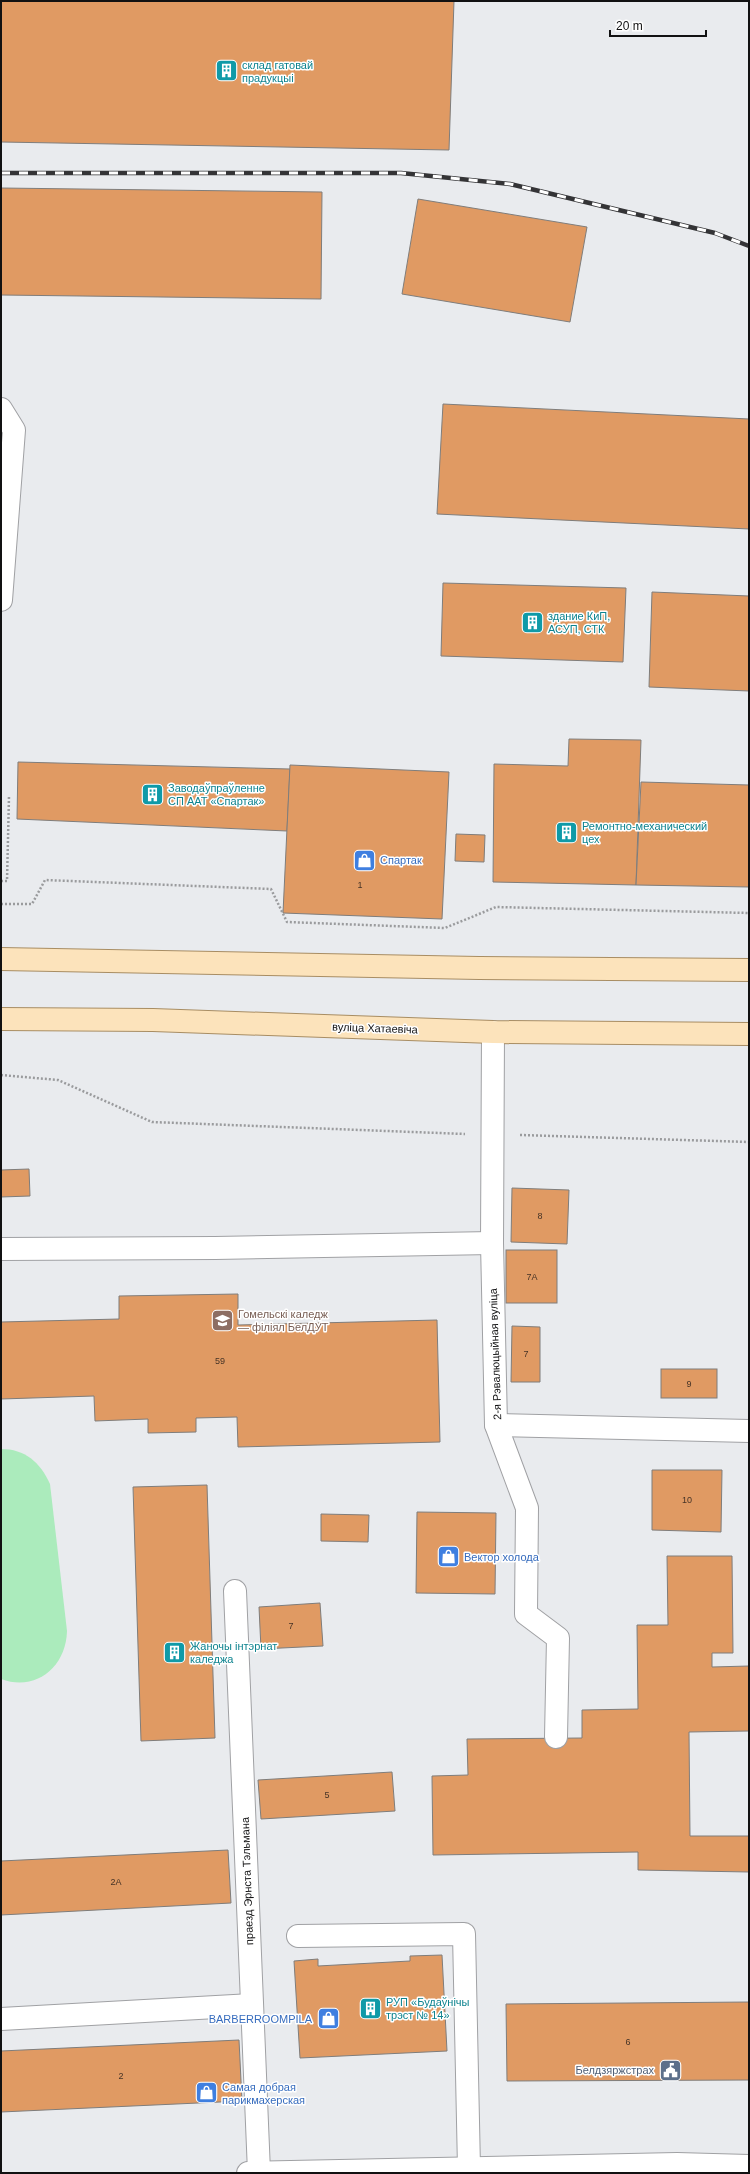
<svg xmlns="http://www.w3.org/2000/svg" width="750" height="2174" viewBox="0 0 750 2174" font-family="Arial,sans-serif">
  <rect width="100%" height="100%" fill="#e9ebee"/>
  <path fill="#abebbc" d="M 1,1449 C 25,1449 40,1462 50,1484 L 67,1631 C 66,1667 36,1692 1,1679 Z"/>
  <g fill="#e09a63" stroke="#7f7d7b">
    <path d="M 1,1 L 454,1 L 449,150 L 1,142 Z"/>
    <path d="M 1,188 L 322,192 L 321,299 L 1,295 Z"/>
    <path d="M 418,199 L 587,227 L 570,322 L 402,294 Z"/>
    <path d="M 443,404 L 749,419 L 749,529 L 437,514 Z"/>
    <path d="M 443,583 L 626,588 L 623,662 L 441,656 Z"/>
    <path d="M 652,592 L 749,596 L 749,691 L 649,687 Z"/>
    <path d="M 569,739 L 641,740 L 636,885 L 493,882 L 494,764 L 568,766 Z"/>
    <path d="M 18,762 L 290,769 L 287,831 L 17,819 Z"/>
    <path d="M 290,765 L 449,772 L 442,919 L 283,913 Z"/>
    <path d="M 641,782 L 749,785 L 749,887 L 636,885 Z"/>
    <path d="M 456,834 L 485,835 L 484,862 L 455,861 Z"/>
    <path d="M 29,1169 L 30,1196 L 1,1197 L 1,1170 Z"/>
    <path d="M 512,1188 L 569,1190 L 567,1244 L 511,1242 Z"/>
    <rect x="506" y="1250" width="51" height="53"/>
    <path d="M 238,1294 L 238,1325 L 437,1320 L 440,1442 L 238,1447 L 237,1417 L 196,1418 L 196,1432 L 148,1433 L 148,1419 L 95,1421 L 94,1396 L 1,1399 L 1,1322 L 119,1319 L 119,1296 Z"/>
    <path d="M 512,1326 L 540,1327 L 540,1382 L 511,1382 Z"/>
    <rect x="661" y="1369" width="56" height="29"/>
    <path d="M 652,1470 L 722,1470 L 721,1532 L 652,1530 Z"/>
    <path d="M 207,1485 L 215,1738 L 141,1741 L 133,1487 Z"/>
    <path d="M 417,1512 L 496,1513 L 495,1594 L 416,1593 Z"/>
    <path d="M 321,1514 L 369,1515 L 368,1542 L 321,1541 Z"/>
    <path d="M 667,1556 L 732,1556 L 733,1653 L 712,1653 L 712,1667 L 749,1666 L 749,1731 L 689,1732 L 690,1836 L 749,1836 L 749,1872 L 638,1870 L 638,1852 L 433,1855 L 432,1776 L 468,1775 L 467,1739 L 582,1738 L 582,1710 L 638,1709 L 637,1625 L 668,1625 Z"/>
    <path d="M 320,1603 L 323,1646 L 261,1649 L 259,1607 Z"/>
    <path d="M 392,1772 L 395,1811 L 261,1819 L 258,1780 Z"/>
    <path d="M 228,1850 L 231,1903 L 1,1915 L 1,1861 Z"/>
    <path d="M 442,1955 L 447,2051 L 300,2058 L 294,1961 L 318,1959 L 318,1966 L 410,1961 L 410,1956 Z"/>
    <path d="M 749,2002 L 749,2080 L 507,2081 L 506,2004 Z"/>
    <path d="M 239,2040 L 242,2101 L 1,2112 L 1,2051 Z"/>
  </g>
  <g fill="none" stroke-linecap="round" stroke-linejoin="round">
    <defs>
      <g id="minor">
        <path d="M 1,409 L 14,430 L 1,600"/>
        <path d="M 493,1032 L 492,1243 L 496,1425 L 527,1508 L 526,1614 L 558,1638 L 556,1737"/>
        <path d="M 1,1249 L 215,1248 L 492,1243"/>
        <path d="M 496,1425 L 749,1431"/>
        <path d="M 235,1591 L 259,2172"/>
        <path d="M 298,1936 L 464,1934 L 469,2168"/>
        <path d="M 1,2019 L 252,2005"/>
        <path d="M 248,2173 L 677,2164 L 749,2166"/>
      </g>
      <g id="major">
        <path d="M 1,959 L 479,968 L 749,970"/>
        <path d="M 1,1019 L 153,1020 L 493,1032 L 749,1034"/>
      </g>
    </defs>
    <use href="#minor" stroke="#a0a1a4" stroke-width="24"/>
    <use href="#major" stroke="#a88d63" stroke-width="24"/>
    <g stroke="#9a9b9d" stroke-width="2.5" stroke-dasharray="2 2" stroke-linecap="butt">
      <path d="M 1,881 L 7,881 L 9,796"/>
      <path d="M 1,904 L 32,904 L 45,880 L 271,889 L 287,922 L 445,928 L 496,907 L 749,913"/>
      <path d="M 1,1075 L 58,1080 L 152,1122 L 465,1134"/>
      <path d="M 520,1135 L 749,1142"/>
    </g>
    <use href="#minor" stroke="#fff" stroke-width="22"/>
    <use href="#major" stroke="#fce3bb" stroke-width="22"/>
    <defs>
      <path id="rail" d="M 1,173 L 401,173 L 510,184 L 715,233 L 749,246"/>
    </defs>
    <use href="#rail" stroke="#343436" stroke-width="4.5"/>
    <use href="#rail" stroke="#fff" stroke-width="3" stroke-dasharray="9" stroke-linecap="butt"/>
  </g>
  <defs>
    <symbol id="building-square" viewBox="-11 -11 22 22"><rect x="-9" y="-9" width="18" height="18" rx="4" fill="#0f9aa8" stroke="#fff"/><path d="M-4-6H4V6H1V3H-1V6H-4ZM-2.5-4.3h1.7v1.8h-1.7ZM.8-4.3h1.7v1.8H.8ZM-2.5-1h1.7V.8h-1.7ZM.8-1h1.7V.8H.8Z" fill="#fff"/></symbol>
    <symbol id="shop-square" viewBox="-11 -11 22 22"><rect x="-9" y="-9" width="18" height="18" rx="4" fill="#3f7fe0" stroke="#fff"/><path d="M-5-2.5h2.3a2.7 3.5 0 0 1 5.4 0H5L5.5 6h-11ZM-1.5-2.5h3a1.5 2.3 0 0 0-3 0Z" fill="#fff"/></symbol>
    <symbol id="university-square" viewBox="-11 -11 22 22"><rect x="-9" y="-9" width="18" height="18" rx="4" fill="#8d6e63" stroke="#fff"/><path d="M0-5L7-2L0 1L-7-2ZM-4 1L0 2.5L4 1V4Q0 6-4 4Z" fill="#fff"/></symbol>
    <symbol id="civic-square" viewBox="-11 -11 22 22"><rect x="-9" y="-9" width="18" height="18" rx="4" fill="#5c6f8a" stroke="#fff"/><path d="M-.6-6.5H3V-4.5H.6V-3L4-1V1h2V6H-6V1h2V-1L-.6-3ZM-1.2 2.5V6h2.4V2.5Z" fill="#fff"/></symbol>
  </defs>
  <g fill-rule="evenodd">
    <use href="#building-square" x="214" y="58" width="25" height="25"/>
    <use href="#building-square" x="520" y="610" width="25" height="25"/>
    <use href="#building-square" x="140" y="782" width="25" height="25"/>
    <use href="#building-square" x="554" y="820" width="25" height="25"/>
    <use href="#shop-square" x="352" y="848" width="25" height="25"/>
    <use href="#university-square" x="210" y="1308" width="25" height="25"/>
    <use href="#shop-square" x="436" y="1544" width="25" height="25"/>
    <use href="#building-square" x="162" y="1640" width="25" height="25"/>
    <use href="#building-square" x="358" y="1996" width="25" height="25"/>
    <use href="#shop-square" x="316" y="2006" width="25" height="25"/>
    <use href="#civic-square" x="658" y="2058" width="25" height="25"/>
    <use href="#shop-square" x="194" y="2080" width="25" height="25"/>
  </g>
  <g text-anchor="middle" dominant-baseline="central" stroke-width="3" stroke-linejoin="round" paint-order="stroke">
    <g font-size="9" fill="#453326">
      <text x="360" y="885">1</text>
      <text x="540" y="1216">8</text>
      <text x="532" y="1277">7А</text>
      <text x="526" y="1354">7</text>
      <text x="220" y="1361">59</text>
      <text x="689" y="1384">9</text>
      <text x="687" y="1500">10</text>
      <text x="291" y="1626">7</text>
      <text x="327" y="1795">5</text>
      <text x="116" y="1882">2А</text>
      <text x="628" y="2042">6</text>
      <text x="121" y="2076">2</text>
    </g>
    <g font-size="11" fill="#0d838f" stroke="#fff" text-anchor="start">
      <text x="242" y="65">склад гатовай<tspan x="242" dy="13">прадукцыі</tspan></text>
      <text x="548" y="616">здание КиП,<tspan x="548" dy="13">АСУП, СТК</tspan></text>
      <text x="168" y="788">Заводаўпраўленне<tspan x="168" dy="13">СП ААТ «Спартак»</tspan></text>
      <text x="582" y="826">Ремонтно-механический<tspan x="582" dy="13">цех</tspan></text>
      <text x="190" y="1646">Жаночы інтэрнат<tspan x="190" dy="13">каледжа</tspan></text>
      <text x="386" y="2002">РУП «Будаўнічы<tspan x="386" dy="13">трэст № 14»</tspan></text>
    </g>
    <g font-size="11" fill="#366cbe" stroke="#fff" text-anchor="start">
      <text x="380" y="860">Спартак</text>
      <text x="464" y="1557">Вектор холода</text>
      <text x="312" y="2019" text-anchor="end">BARBERROOMPILA</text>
      <text x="222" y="2087">Самая добрая<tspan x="222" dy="13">парикмахерская</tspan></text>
    </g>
    <g font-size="11" fill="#111112" stroke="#fff">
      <text transform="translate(375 1028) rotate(2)">вуліца Хатаевіча</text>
      <text transform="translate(495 1354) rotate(-92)">2-я Рэвалюцыйная вуліца</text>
      <text transform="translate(247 1881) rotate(-92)">праезд Эрнста Тэльмана</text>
    </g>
    <g font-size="11" fill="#785e54" stroke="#fff" text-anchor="start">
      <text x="238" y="1314">Гомельскі каледж<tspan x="238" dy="13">— філіял БелДУТ</tspan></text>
    </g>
    <g font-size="11" fill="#4e5e75" stroke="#fff" text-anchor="end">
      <text x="654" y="2070">Белдзяржстрах</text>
    </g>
  </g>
  <rect width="750" height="2174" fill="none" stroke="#111112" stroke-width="4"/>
  <path d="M610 30v6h96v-6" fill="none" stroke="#111112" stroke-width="2"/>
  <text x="616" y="30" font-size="12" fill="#111112" stroke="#ffffff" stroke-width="3" paint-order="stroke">20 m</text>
</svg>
